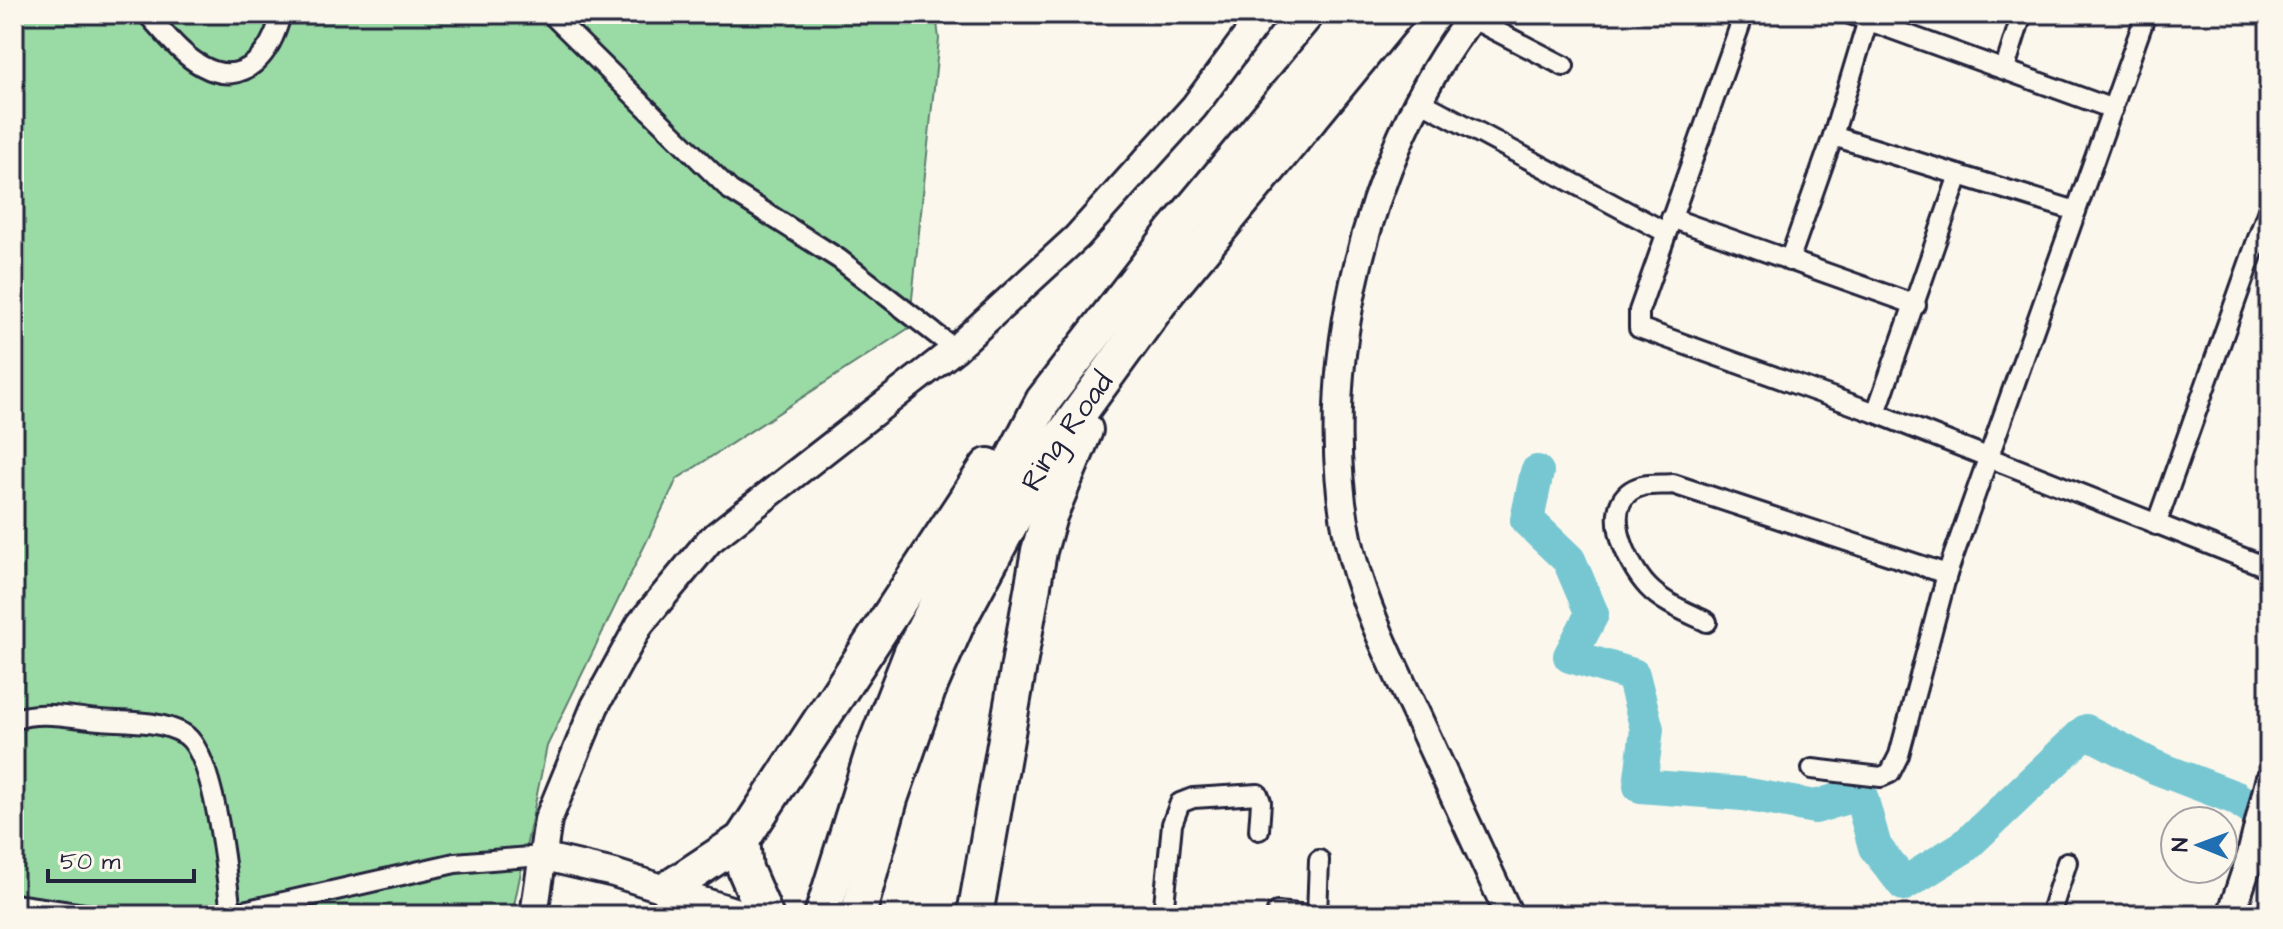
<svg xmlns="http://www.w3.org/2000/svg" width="2283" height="929" viewBox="0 0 2283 929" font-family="'Architects Daughter',sans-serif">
  <rect width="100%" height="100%" fill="#fbf7ec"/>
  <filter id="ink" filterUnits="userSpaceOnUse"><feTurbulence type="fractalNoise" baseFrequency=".0125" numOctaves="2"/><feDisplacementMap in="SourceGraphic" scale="16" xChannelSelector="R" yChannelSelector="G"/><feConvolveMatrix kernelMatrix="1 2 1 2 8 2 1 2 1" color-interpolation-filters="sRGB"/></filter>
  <g filter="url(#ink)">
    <path fill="#9adba5" stroke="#5e7e70" stroke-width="2" d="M 14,14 L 936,14 L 939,39 L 909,328 L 677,479 L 547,746 L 512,915 L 14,915 Z"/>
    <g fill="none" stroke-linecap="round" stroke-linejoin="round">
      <path stroke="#77c7d2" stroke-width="34" d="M 1537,472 L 1527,520 L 1569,560 L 1592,614 L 1570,656 L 1633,675 L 1647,729 L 1640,786 L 1743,794 L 1815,807 L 1860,793 L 1875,847 L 1904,884 L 1965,846 L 2086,731 L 2155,767 L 2236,798 L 2269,821"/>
      <defs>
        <g id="street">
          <path d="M 147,14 C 163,31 181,55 202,66 C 246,90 272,51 281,14"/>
          <path d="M 551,14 L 730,190 L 839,259 L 955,349"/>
          <path d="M 1744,14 L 1639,311 L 1639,328 L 1876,413 L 2269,568"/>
          <path d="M 1850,14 L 2113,109"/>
          <path d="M 1471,18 L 1564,66"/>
          <path d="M 1868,20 L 1833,136 L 1959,175 L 1876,413"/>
          <path d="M 2005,68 L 2022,14"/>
          <path d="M 1418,100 L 1665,232"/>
          <path d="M 1959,175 L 2076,211"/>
          <path d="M 1671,218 L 1916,305"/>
          <path d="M 1789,261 L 1833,136"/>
          <path d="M 2156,525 L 2269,207"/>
          <path d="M 1707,622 C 1687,612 1663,603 1648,587 C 1627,565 1595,499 1642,486 C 1651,484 1664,485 1673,484 L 1947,574"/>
          <path d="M 14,720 C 37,709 74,718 100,720 C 126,722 160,720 184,734 C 215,753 227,877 231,915"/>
          <path d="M 1812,769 L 1881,777 L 1890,773 L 1899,755 L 1947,574 L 2146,14"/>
          <path d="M 14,904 L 91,915"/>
          <path d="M 1277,912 L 1310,915"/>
          <path d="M 226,915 L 455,863 L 541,856"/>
          <path d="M 1163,915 L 1172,824 L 1180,803 L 1193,798 L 1258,794 L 1261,802 L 1259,830"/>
          <path d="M 1317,915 L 1319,860"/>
          <path d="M 2050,915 L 2067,862"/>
        </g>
        <g id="secondary">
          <path d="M 1474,14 C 1362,156 1304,402 1358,577 C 1374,627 1398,675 1420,722 C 1450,786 1479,851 1509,915"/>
          <path d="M 541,856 L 614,873 L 746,915"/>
          <path d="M 534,915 L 548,820 L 595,706 L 640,624 L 709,541 L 955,349 L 1077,237 L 1194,107 L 1263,14"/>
          <path d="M 2231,915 L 2251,855 L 2269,781"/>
        </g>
        <g id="highway">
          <path d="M 742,840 L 745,869 L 765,915"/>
          <path d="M 685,915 L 668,889 L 742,840 L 988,466"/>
          <path d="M 822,915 L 874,749 L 912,652 L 1043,401 L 1175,230 L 1354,14"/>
          <path id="s1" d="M 858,915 L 890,799 L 928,690 L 958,621 L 1043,463 L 1168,291 L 1396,14"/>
          <path d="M 975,915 L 1039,551 L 1049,516 L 1085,430"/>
        </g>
      </defs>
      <use href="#street" stroke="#22223b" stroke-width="24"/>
      <use href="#secondary" stroke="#22223b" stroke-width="32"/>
      <use href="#highway" stroke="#22223b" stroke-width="40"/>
      <use href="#street" stroke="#fbf7ec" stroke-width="18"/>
      <use href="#secondary" stroke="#fbf7ec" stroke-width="26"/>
      <use href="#highway" stroke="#fbf7ec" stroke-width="34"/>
    </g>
  </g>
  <g text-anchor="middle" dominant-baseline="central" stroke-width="6" stroke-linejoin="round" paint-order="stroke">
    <g font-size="30" fill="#22223b" stroke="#fbf7ec">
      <text stroke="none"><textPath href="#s1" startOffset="530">Ring Road</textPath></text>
    </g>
  </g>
  <rect width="2283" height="929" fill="none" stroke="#fbf7ec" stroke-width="48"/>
  <rect x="24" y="24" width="2235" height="881" fill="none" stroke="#22223b" stroke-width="3" filter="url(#ink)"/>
  <g transform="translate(2199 845) rotate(271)"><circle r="38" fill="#fbf7ec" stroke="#a4a2a5" stroke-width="2"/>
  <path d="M0-6L14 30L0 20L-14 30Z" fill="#1f6fb2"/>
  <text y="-12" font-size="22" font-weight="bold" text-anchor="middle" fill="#22223b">N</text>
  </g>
  <path d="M48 869v12h146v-12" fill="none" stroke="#22223b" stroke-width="4"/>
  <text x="60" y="869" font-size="24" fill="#22223b" stroke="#fbf7ec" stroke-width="6" paint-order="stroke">50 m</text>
</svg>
